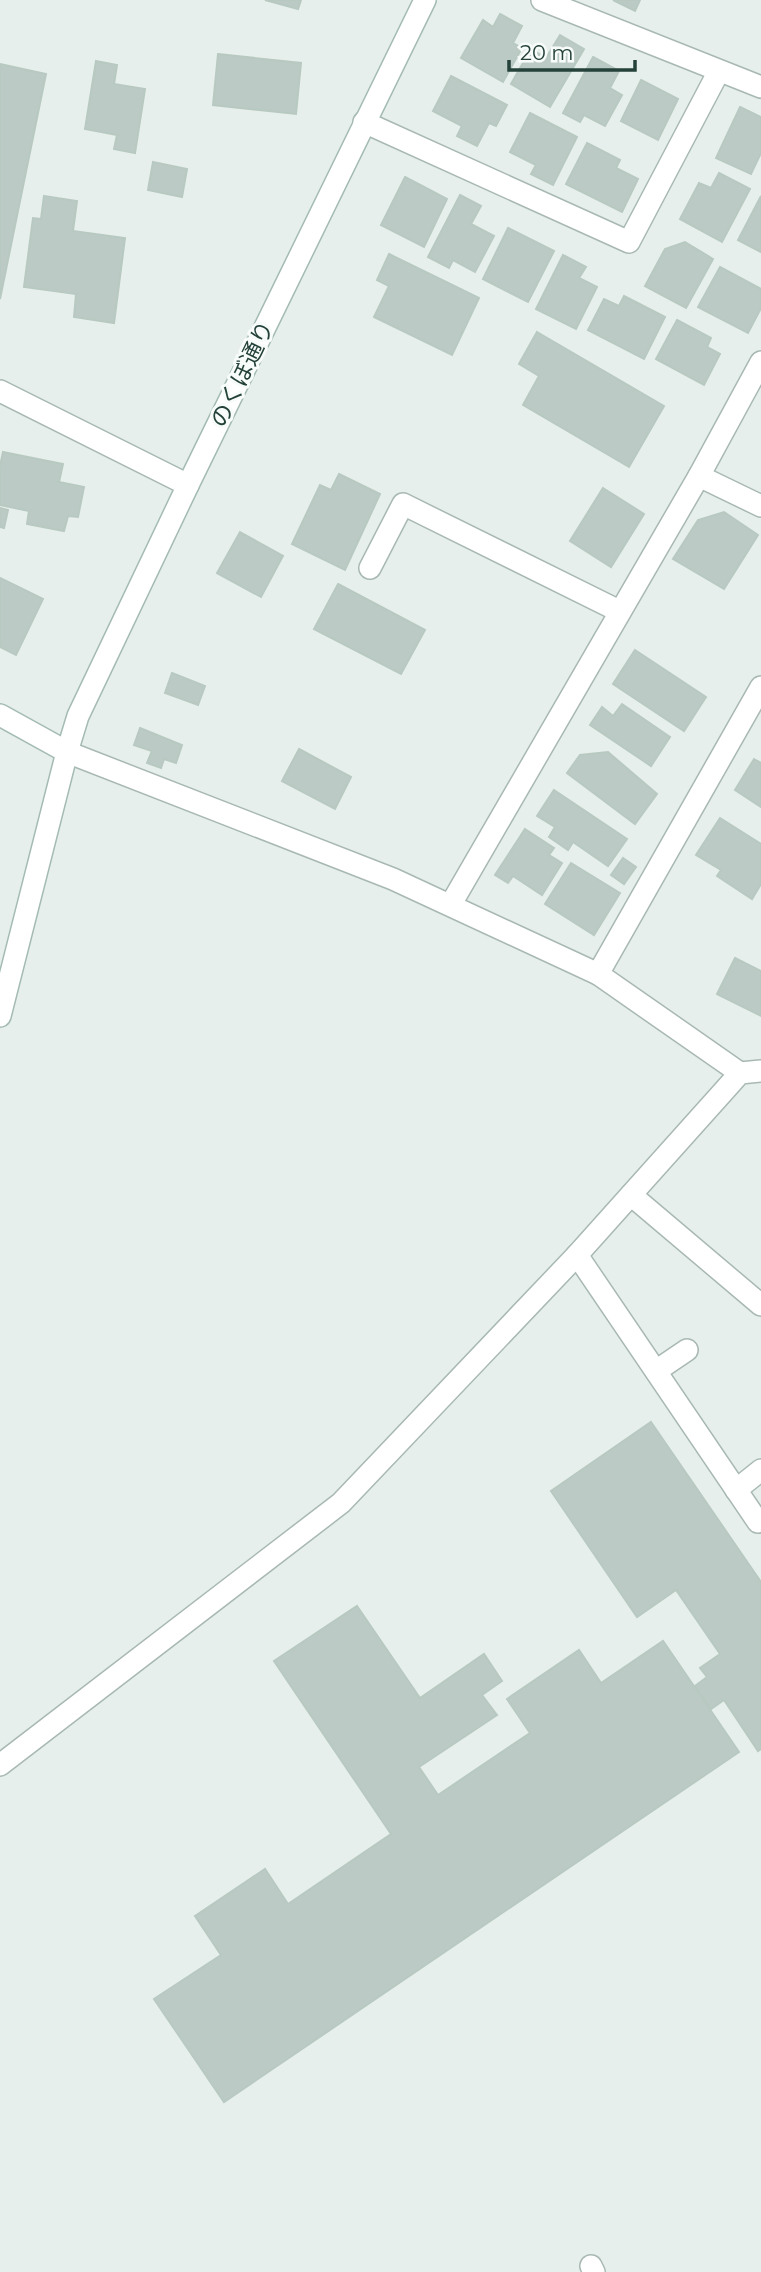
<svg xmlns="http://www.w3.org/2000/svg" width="761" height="2272" viewBox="0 0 761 2272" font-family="Montserrat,'Noto Sans JP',sans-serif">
  <rect width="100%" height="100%" fill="#e6efeb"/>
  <g fill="#bbcac4" stroke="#b8c9c2" stroke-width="2">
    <path d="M 265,0 L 301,0 L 298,9 Z"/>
    <path d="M 613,0 L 640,0 L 635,11 Z"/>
    <path d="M 500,14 L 522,26 L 513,43 L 522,48 L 503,82 L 461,58 L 483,20 L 493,27 Z"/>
    <path d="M 560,35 L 584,49 L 550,107 L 511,84 L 531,49 L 546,58 Z"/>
    <path d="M 218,54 L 301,63 L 296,114 L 213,105 Z"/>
    <path d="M 593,57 L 619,71 L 610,88 L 622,95 L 605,126 L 584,115 L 580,122 L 563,113 Z"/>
    <path d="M 96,61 L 117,65 L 114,84 L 145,89 L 135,153 L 114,149 L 117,135 L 85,129 Z"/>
    <path d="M 0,64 L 46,74 L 0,299 Z"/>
    <path d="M 451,76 L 507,105 L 496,126 L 489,123 L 477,146 L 457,136 L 462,126 L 433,111 Z"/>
    <path d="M 641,80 L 678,99 L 658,140 L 621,121 Z"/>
    <path d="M 740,107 L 761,117 L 761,153 L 751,174 L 716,158 Z"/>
    <path d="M 530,113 L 577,137 L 553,185 L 531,174 L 536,165 L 510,152 Z"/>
    <path d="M 587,143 L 620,160 L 616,168 L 638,179 L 622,212 L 566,184 Z"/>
    <path d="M 153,162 L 187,169 L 182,197 L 148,190 Z"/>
    <path d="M 719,173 L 750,189 L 722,242 L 680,219 L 699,183 L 711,188 Z"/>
    <path d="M 405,177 L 447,199 L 424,247 L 381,225 Z"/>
    <path d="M 460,195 L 481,206 L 471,224 L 494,236 L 475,272 L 453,260 L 449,268 L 428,257 Z"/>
    <path d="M 44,196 L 77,201 L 73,231 L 125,238 L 114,323 L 74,317 L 76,294 L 24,287 L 33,218 L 41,219 Z"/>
    <path d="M 761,196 L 761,252 L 738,240 Z"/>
    <path d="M 508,228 L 554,251 L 528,302 L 483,279 Z"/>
    <path d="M 685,242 L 713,259 L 686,308 L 645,286 L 665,249 Z"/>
    <path d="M 389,254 L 479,298 L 452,355 L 374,317 L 389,286 L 377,280 Z"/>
    <path d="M 563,255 L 586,267 L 579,278 L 597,287 L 576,329 L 536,309 Z"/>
    <path d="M 720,267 L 761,289 L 761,308 L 748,333 L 698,307 Z"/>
    <path d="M 624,296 L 665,317 L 644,359 L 588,330 L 604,299 L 619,306 Z"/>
    <path d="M 677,320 L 711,338 L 707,347 L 720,354 L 704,385 L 656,359 Z"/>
    <path d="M 537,332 L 664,406 L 629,467 L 523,405 L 539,376 L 519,364 Z"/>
    <path d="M 3,452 L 63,464 L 59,482 L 84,487 L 78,517 L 68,516 L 64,531 L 27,524 L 29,511 L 0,505 L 0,466 Z"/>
    <path d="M 339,474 L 380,494 L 345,570 L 292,544 L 320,485 L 331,490 Z"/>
    <path d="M 603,488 L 644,514 L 611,567 L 570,541 Z"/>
    <path d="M 0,508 L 8,510 L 4,528 L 0,527 Z"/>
    <path d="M 724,512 L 758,535 L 724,589 L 673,559 L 698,520 Z"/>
    <path d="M 240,532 L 283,556 L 261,597 L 217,573 Z"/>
    <path d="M 0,578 L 43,599 L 16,655 L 0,647 Z"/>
    <path d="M 338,584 L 425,630 L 401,674 L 314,629 Z"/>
    <path d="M 635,650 L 706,697 L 684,731 L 613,684 Z"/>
    <path d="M 172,673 L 205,686 L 198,705 L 165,693 Z"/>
    <path d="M 622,704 L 670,737 L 651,766 L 590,725 L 602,707 L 613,716 Z"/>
    <path d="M 140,728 L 182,745 L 176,763 L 164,759 L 161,768 L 147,763 L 152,751 L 134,745 Z"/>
    <path d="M 299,749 L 351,777 L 335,809 L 282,781 Z"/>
    <path d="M 608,752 L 657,794 L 635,824 L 567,773 L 580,755 Z"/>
    <path d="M 754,759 L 761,763 L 761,807 L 735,790 Z"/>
    <path d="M 554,790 L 627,839 L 608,866 L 573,842 L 568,850 L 549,837 L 555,827 L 537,816 Z"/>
    <path d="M 720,818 L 761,844 L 761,884 L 752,899 L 717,876 L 721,870 L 696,855 Z"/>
    <path d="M 525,829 L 554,848 L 549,855 L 562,863 L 542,895 L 513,876 L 508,883 L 495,875 Z"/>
    <path d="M 623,858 L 636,867 L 624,884 L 611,875 Z"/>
    <path d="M 571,863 L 620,893 L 594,935 L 545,904 Z"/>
    <path d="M 735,958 L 761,971 L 761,1016 L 717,994 Z"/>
    <path d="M 651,1422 L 761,1582 L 761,1749 L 758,1751 L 724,1700 L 711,1709 L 695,1686 L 707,1677 L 700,1668 L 720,1654 L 676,1590 L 637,1617 L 551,1491 Z"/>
    <path d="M 357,1606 L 420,1698 L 484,1654 L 502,1681 L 482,1695 L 497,1715 L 419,1767 L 438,1795 L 530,1733 L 507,1699 L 579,1650 L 601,1683 L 663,1641 L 739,1752 L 224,2102 L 154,1999 L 221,1955 L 195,1916 L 265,1869 L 288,1904 L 391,1834 L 274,1661 Z"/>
  </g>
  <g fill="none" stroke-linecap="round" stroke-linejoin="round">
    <defs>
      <g id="lane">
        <path d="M 370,568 L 403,504 L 619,611"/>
        <path d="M 577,1255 L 758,1522"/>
        <path d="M 656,1371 L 687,1350"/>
        <path d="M 736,1490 L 761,1470"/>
      </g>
      <g id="street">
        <path d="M 542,0 L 761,87"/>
        <path d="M 364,122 L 629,242 L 719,71"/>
        <path d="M 0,391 L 188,485"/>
        <path d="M 699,476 L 761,506"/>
        <path d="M 67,752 L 393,879 L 598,974 L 740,1073"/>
        <path d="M 451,904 L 699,476 L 761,362"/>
        <path d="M 598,974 L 761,687"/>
        <path d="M 631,1195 L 761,1305"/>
        <path d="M 0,1765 L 341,1503 L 577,1255 L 740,1073 L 761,1071"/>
        <path d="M 591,2266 L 594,2272"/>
      </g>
      <g id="secondary">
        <path d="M 0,715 L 67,752"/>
        <path d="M 0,1016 L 67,752 L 78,716 L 188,485 L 425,0"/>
      </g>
    </defs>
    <use href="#lane" stroke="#a8b8b2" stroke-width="24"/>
    <use href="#street" stroke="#a8b8b2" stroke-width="24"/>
    <use href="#secondary" stroke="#a4bbb3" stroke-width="24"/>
    <use href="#lane" stroke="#fff" stroke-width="21"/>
    <use href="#street" stroke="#fff" stroke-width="21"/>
    <use href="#secondary" stroke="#fff" stroke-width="21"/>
  </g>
  <g text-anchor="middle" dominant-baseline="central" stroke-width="6" stroke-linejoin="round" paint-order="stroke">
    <g font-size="23" fill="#24423a" stroke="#f7fbf9">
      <text transform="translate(242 374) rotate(-64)">のくぼ通り</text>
    </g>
  </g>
  <path d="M509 60v10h126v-10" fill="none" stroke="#24423a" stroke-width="3.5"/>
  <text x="520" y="60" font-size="21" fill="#24423a" stroke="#f7fbf9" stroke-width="5" paint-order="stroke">20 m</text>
</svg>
